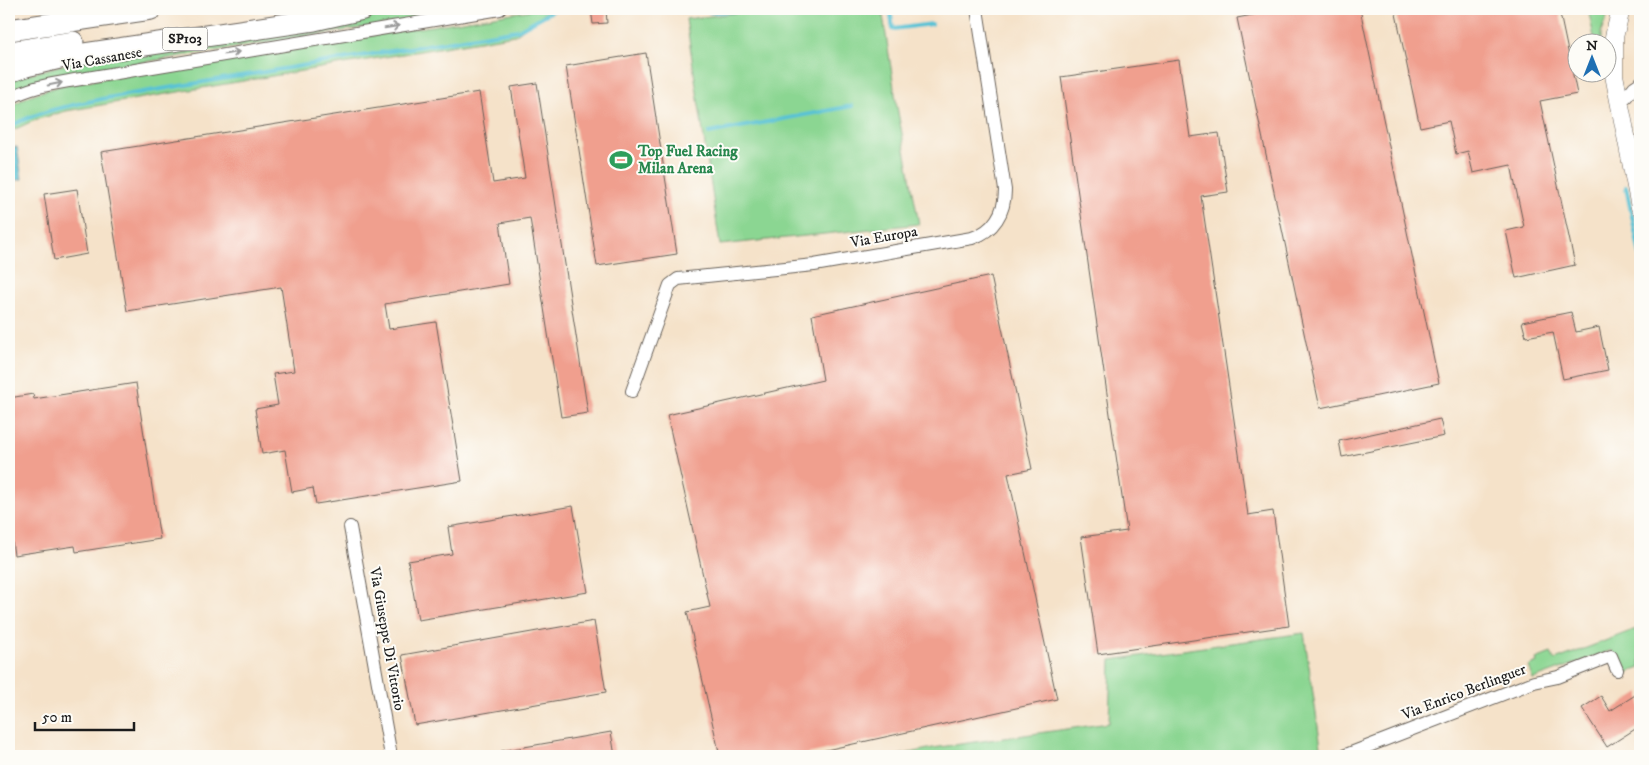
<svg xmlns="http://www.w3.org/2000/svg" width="1649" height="765" viewBox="0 0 1649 765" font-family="'IM FELL DW Pica',serif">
  <rect width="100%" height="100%" fill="#fdfcf7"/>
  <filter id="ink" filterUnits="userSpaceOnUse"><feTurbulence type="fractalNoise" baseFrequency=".02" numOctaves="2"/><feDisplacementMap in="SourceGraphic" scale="10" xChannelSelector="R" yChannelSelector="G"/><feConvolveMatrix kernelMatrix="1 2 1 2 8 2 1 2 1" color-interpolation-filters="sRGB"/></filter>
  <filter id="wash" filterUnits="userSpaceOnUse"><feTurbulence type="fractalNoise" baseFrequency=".0096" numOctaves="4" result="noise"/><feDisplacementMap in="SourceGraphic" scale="20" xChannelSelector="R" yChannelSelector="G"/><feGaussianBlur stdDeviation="1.12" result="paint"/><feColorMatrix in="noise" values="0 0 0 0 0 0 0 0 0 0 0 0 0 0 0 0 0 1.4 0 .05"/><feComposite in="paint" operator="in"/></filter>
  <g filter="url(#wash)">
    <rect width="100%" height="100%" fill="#f5e2c9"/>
    <g fill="#8bd692" stroke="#547957">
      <path d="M 426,9 L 482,9 L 42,78 L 9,92 L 9,80 L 77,61 Z"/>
      <path d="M 538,9 L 550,9 L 515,35 L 66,111 L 35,120 L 9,132 L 9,107 L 31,95 L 63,85 Z"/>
      <path d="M 768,9 L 882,9 L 897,107 L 919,224 L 720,245 L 686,19 Z"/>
      <path d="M 1588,9 L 1610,9 L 1601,32 L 1601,42 L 1595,42 Z"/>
      <path d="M 1636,629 L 1640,640 L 1640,668 L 1623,674 L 1612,650 L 1533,679 L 1528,666 L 1537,662 L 1536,659 L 1551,653 L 1555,660 Z"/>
      <path d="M 1304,633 L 1321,747 L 1298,756 L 895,756 L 933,748 L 1109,723 L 1111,660 Z"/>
    </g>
    <path fill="#58c2d5" stroke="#3a6f78" d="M 17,147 L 22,179 L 9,182 L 9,148 Z"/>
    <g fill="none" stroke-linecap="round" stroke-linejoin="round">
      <g stroke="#58c2d5" stroke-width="4">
        <path d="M 705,9 L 711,12 L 770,9"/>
        <path d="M 890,9 L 893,29 L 932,24"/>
        <path d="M 9,127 C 40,110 73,105 107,98 L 518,30 L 554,10"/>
        <path d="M 709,133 L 852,106"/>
        <path d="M 1626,187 L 1640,255"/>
      </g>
    </g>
    <g id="blocks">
      <g fill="#f09f8e">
        <path d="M 591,9 L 606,9 L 607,23 L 593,24 Z"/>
        <path d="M 1283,9 L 1360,9 L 1439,383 L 1320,408 L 1237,18 Z"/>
        <path d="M 1395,9 L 1559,9 L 1577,94 L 1540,101 L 1575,265 L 1516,278 L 1506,231 L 1524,227 L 1511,165 L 1473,173 L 1468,151 L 1456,154 L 1449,121 L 1420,127 Z"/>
        <path d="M 646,53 L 677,254 L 597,266 L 566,66 Z"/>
        <path d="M 1179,60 L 1190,137 L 1219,133 L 1228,192 L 1201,196 L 1248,515 L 1273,511 L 1289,626 L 1098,654 L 1081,537 L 1127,531 L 1061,77 Z"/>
        <path d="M 537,83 L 588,413 L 561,417 L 530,218 L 500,223 L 509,284 L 385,304 L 389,329 L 436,322 L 462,481 L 316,504 L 313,488 L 292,492 L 285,450 L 262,454 L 255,409 L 278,405 L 273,374 L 294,371 L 281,287 L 127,311 L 101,152 L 479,92 L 493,183 L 525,178 L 511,87 Z"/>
        <path d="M 77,189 L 87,254 L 54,260 L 44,194 Z"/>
        <path d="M 991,276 L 1032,469 L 1008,474 L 1057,699 L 799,756 L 720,756 L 687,612 L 710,607 L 667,415 L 823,380 L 812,315 Z"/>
        <path d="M 1571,312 L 1576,332 L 1599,327 L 1608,370 L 1563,379 L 1553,332 L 1526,337 L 1522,322 Z"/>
        <path d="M 136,383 L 160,539 L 76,552 L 75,546 L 14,555 L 9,519 L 9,398 L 33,394 L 34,399 Z"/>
        <path d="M 1440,419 L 1444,436 L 1342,457 L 1339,441 Z"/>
        <path d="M 573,506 L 588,592 L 418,620 L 408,561 L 452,554 L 448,527 Z"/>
        <path d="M 594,621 L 606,692 L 415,725 L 402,655 Z"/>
        <path d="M 1640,692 L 1640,726 L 1607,747 L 1582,708 L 1601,696 L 1610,711 Z"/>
        <path d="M 611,732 L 615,756 L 502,756 L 501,751 Z"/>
      </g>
    </g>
  </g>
  <g filter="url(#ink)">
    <use href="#blocks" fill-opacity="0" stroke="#686159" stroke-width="1"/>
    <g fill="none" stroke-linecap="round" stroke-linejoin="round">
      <defs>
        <g id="minor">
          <path d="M 1626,97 L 1634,87 L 1640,83"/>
          <path d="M 9,99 C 29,87 52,84 75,80 L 500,9"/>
          <path d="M 632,391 L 670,285 L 678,279 L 814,265 L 972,238 C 994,231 1005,212 1005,190 L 977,9"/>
          <path d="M 350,527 L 391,756"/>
          <path d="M 1343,756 L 1534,682 L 1558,677 L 1611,656 L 1617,670"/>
        </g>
        <path id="secondary" d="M 1621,9 L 1614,37 L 1614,75 L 1640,207"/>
        <g id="trunk">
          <path d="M 9,30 L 151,9"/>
          <path d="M 9,52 L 73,42"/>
          <path d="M 9,72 L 26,66 L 64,57 L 314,20 L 363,9"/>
        </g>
      </defs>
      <use href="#minor" stroke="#686159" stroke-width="14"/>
      <use href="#secondary" stroke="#686159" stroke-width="19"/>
      <use href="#trunk" stroke="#686159" stroke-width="23"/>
      <use href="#minor" stroke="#fff" stroke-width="12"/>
      <use href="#secondary" stroke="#fff" stroke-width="18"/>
      <use href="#trunk" stroke="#fff" stroke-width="21"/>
    </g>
    <defs><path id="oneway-shaft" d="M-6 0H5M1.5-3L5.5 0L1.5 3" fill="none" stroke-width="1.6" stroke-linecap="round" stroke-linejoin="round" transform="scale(1.25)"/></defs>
    <g stroke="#999">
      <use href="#oneway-shaft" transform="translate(392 27) rotate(-9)"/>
      <use href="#oneway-shaft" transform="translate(232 53) rotate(-9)"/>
      <use href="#oneway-shaft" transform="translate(55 84) rotate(-12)"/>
    </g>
  </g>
  <defs>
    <symbol id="stadium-bare" viewBox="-9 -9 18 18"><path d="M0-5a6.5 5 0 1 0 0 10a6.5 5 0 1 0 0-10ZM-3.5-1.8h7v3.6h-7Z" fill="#2e9e5b" stroke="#fdfcf7" stroke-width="2.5" paint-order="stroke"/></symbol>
  </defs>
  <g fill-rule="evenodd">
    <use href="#stadium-bare" x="605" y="144" width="32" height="32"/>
  </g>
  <g text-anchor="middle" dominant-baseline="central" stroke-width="4" stroke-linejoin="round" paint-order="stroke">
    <rect fill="#fdfcf7" stroke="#605f5e" stroke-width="1" x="162.5" y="27.5" width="45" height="23" rx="4"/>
    <g font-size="14" font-weight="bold" fill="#1c1c1c">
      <text x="185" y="39">SP103</text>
    </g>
    <g font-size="15" fill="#1c1c1c" stroke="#fdfcf7">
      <text transform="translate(102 59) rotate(-10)">Via Cassanese</text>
      <text transform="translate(884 237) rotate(-10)">Via Europa</text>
      <text transform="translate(387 639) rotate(80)">Via Giuseppe Di Vittorio</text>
      <text transform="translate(1464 692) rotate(-21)">Via Enrico Berlinguer</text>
    </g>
    <g font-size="15" font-weight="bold" fill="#27864d" stroke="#fdfcf7" text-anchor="start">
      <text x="638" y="151">Top Fuel Racing<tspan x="638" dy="17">Milan Arena</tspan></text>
    </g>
  </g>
  <rect width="1649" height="765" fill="none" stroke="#fdfcf7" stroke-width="30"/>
  <g transform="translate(1592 58)"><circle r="24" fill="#fdfcf7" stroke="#a3a29f"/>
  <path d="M0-4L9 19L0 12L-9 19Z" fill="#1f6fb2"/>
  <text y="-8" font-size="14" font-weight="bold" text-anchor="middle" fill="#1c1c1c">N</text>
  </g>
  <path d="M35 722v8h99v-8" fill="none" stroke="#1c1c1c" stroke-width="2.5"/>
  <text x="42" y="722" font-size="15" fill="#1c1c1c" stroke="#fdfcf7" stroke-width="4" paint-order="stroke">50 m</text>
</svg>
